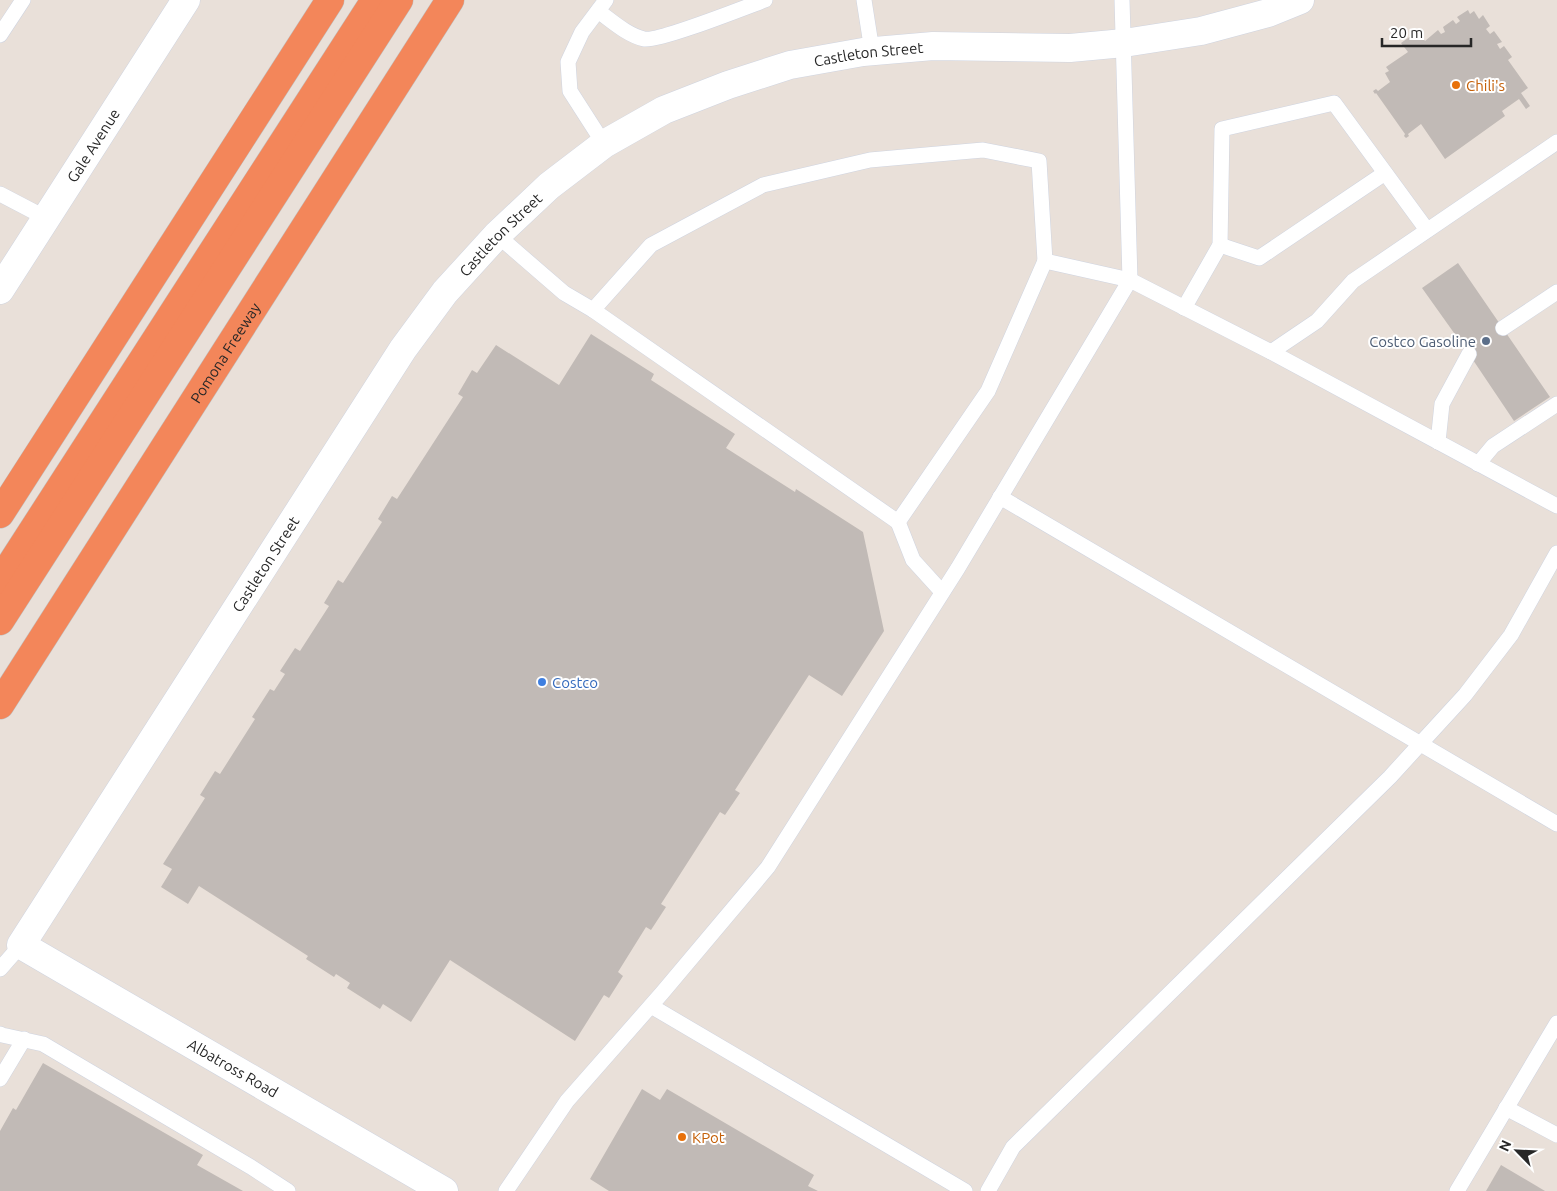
<svg xmlns="http://www.w3.org/2000/svg" width="1557" height="1191" viewBox="0 0 1557 1191" font-family="Ubuntu,sans-serif">
  <rect width="100%" height="100%" fill="#e9e0d9"/>
  <g fill="#c1bab6">
    <path d="M 1468,10 L 1470,14 L 1474,11 L 1479,19 L 1483,15 L 1490,26 L 1486,29 L 1490,34 L 1494,31 L 1502,42 L 1497,44 L 1500,49 L 1504,46 L 1512,57 L 1508,60 L 1528,88 L 1521,93 L 1530,106 L 1526,109 L 1519,99 L 1502,111 L 1505,116 L 1445,159 L 1421,124 L 1408,134 L 1409,136 L 1406,138 L 1404,136 L 1405,134 L 1376,93 L 1375,94 L 1373,91 L 1376,89 L 1378,91 L 1390,82 L 1385,73 L 1389,71 L 1386,67 L 1408,52 L 1401,43 L 1418,31 L 1425,41 L 1438,30 L 1441,34 L 1445,32 L 1443,27 L 1453,20 L 1456,24 L 1460,21 L 1457,17 Z"/>
    <path d="M 1458,263 L 1550,397 L 1514,421 L 1469,354 L 1422,288 Z"/>
    <path d="M 591,334 L 654,374 L 651,380 L 735,434 L 726,448 L 795,492 L 796,489 L 863,532 L 884,631 L 842,696 L 809,675 L 735,790 L 740,793 L 725,815 L 720,812 L 661,904 L 666,907 L 651,930 L 646,927 L 618,972 L 623,976 L 609,998 L 604,995 L 575,1041 L 450,960 L 411,1022 L 383,1004 L 380,1009 L 347,988 L 350,983 L 336,974 L 334,977 L 306,959 L 308,956 L 199,886 L 188,904 L 161,887 L 172,869 L 163,864 L 205,798 L 200,795 L 215,771 L 220,774 L 255,719 L 252,717 L 270,689 L 274,691 L 285,674 L 280,671 L 295,648 L 300,651 L 329,606 L 324,603 L 338,580 L 343,583 L 382,522 L 378,519 L 392,496 L 397,499 L 463,397 L 458,394 L 472,370 L 477,373 L 496,345 L 559,385 Z"/>
    <path d="M 43,1063 L 203,1155 L 197,1165 L 243,1191 L 0,1191 L 0,1131 L 13,1108 L 16,1110 Z"/>
    <path d="M 642,1089 L 660,1100 L 667,1089 L 814,1175 L 808,1186 L 818,1191 L 609,1191 L 590,1179 Z"/>
    <path d="M 1501,1165 L 1545,1191 L 1486,1191 Z"/>
  </g>
  <g fill="none" stroke-linecap="round" stroke-linejoin="round">
    <defs>
      <g id="lane">
        <path d="M 864,0 L 872,51"/>
        <path d="M 598,11 C 612,21 627,35 644,39 C 658,42 746,7 765,0"/>
        <path d="M 0,35 L 23,0"/>
        <path d="M 604,144 L 570,91 L 568,62 L 582,32 L 606,0"/>
        <path d="M 0,194 L 46,218"/>
        <path d="M 497,235 L 564,293 L 593,310 L 651,245 L 763,185 L 870,160 L 926,155 L 983,150 L 1039,161 L 1045,261 L 1130,280 L 1271,352 L 1557,506"/>
        <path d="M 1220,245 L 1259,258 L 1385,173"/>
        <path d="M 1184,308 L 1220,245 L 1222,129 L 1334,103 L 1427,230"/>
        <path d="M 593,310 L 898,522 L 988,391 L 1045,261"/>
        <path d="M 1503,328 L 1557,292"/>
        <path d="M 1271,352 L 1317,321 L 1353,281 L 1557,142"/>
        <path d="M 1438,442 L 1442,404 L 1469,354"/>
        <path d="M 1478,464 L 1493,446 L 1557,404"/>
        <path d="M 1000,497 L 1557,824"/>
        <path d="M 898,522 L 913,560 L 942,592"/>
        <path d="M 0,969 L 21,945"/>
        <path d="M 651,1006 L 965,1191"/>
        <path d="M 0,1034 L 2,1035 L 43,1044 L 251,1167 L 288,1191"/>
        <path d="M 0,1079 L 24,1039"/>
        <path d="M 1506,1108 L 1557,1135"/>
        <path d="M 506,1191 L 567,1101 L 662,993 L 768,867 L 958,568 L 1130,280 L 1122,0"/>
        <path d="M 988,1191 L 1013,1147 L 1390,777 L 1421,743 L 1465,695 L 1511,635 L 1557,553"/>
        <path d="M 1457,1191 L 1557,1023"/>
      </g>
      <g id="secondary">
        <path id="s1" d="M 0,290 L 186,0"/>
        <path id="s2" d="M 444,1191 L 21,945 L 403,349 L 445,292 L 497,235 L 549,186 L 604,144 L 664,110 L 728,85 L 790,65 L 863,52 L 933,46 L 1070,48 L 1124,43 L 1201,31 L 1268,13 L 1300,0"/>
      </g>
      <g id="highway">
        <path d="M 0,514 L 330,0"/>
        <path d="M 0,581 L 375,0"/>
        <path d="M 0,621 L 399,0"/>
        <path id="s3" d="M 0,705 L 450,0"/>
      </g>
    </defs>
    <use href="#lane" stroke="#cfd4e0" stroke-width="16"/>
    <use href="#secondary" stroke="#cfd4e0" stroke-width="29"/>
    <use href="#highway" stroke="#bebebe" stroke-width="29"/>
    <use href="#lane" stroke="#fff" stroke-width="15"/>
    <use href="#secondary" stroke="#fff" stroke-width="28"/>
    <use href="#highway" stroke="#f3865a" stroke-width="28"/>
  </g>
  <g fill="#e8710a" stroke="#fff" stroke-width="2">
    <circle cx="1456" cy="85" r="5"/>
    <circle cx="682" cy="1137" r="5"/>
  </g>
  <circle fill="#5c6f8a" stroke="#fff" stroke-width="2" cx="1486" cy="341" r="5"/>
  <circle fill="#3f7fe0" stroke="#fff" stroke-width="2" cx="542" cy="682" r="5"/>
  <g text-anchor="middle" dominant-baseline="central" stroke-width="4" stroke-linejoin="round" paint-order="stroke">
    <g font-size="15" fill="#272727" stroke="#fff">
      <text stroke="none"><textPath href="#s2" startOffset="1768">Castleton Street</textPath></text>
      <text stroke="none"><textPath href="#s1" startOffset="172">Gale Avenue</textPath></text>
      <text stroke="none"><textPath href="#s2" startOffset="1348">Castleton Street</textPath></text>
      <text stroke="none"><textPath href="#s3" startOffset="418">Pomona Freeway</textPath></text>
      <text stroke="none"><textPath href="#s2" startOffset="942">Castleton Street</textPath></text>
      <text transform="translate(233 1068) rotate(30)">Albatross Road</text>
    </g>
    <g font-size="15" fill="#c56008" stroke="#fff" text-anchor="start">
      <text x="1466" y="85">Chili's</text>
      <text x="692" y="1137">KPot</text>
    </g>
    <g font-size="15" fill="#4e5e75" stroke="#fff" text-anchor="end">
      <text x="1476" y="341">Costco Gasoline</text>
    </g>
    <g font-size="15" fill="#366cbe" stroke="#fff" text-anchor="start">
      <text x="552" y="682">Costco</text>
    </g>
  </g>
  <g transform="translate(1517 1151) rotate(294)" stroke="#ffffff" stroke-width="4" paint-order="stroke">
  <path d="M0-4L9 19L0 12L-9 19Z" fill="#272727"/>
  <text y="-8" font-size="14" font-weight="bold" text-anchor="middle" fill="#272727">N</text>
  </g>
  <path d="M1382 38v8h89v-8" fill="none" stroke="#272727" stroke-width="2.5"/>
  <text x="1390" y="38" font-size="15" fill="#272727" stroke="#ffffff" stroke-width="4" paint-order="stroke">20 m</text>
</svg>
